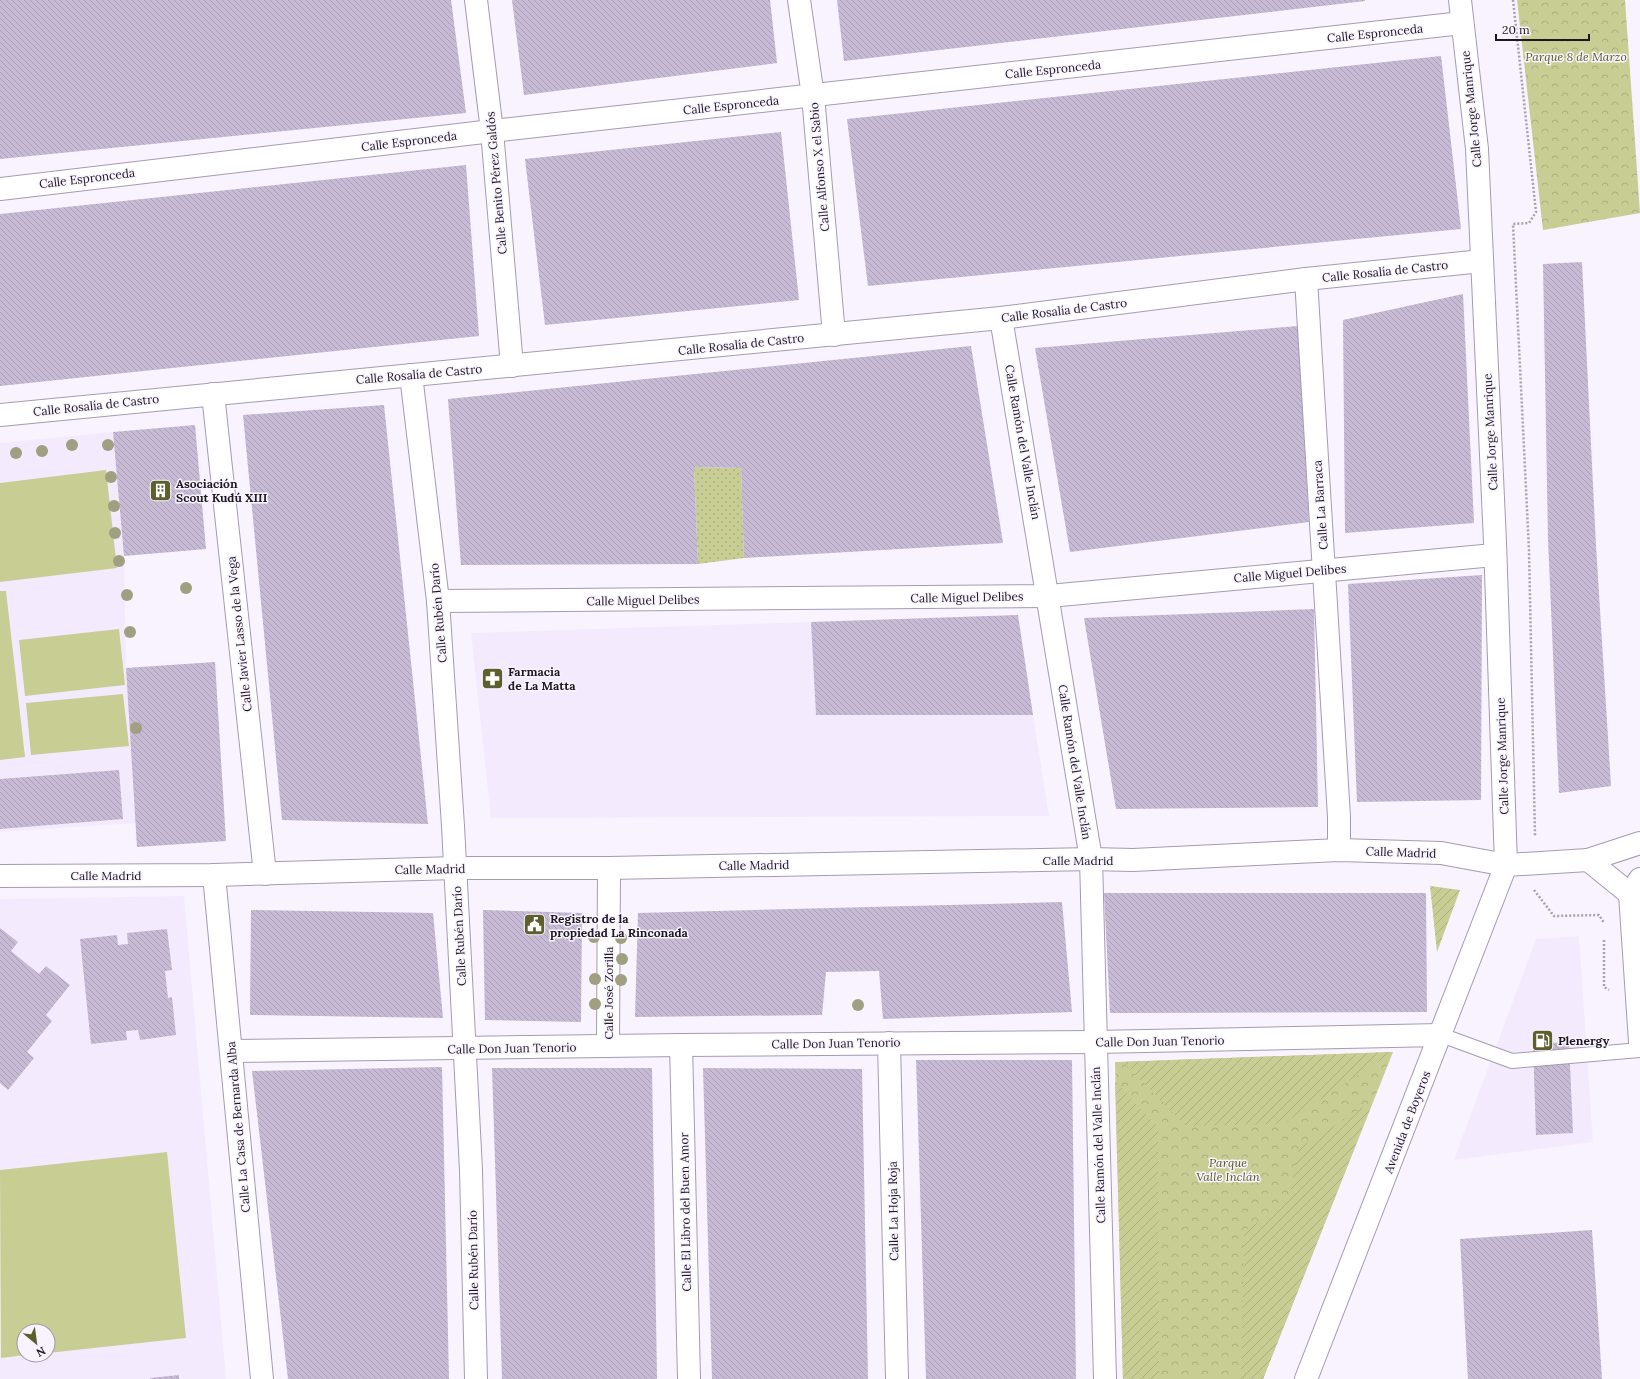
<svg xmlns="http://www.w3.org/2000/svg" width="1640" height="1379" viewBox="0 0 1640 1379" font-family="Lora,serif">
  <defs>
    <pattern id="grass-dots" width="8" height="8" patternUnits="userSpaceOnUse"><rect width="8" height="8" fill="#c8cd94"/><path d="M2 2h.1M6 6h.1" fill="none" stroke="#abaf7f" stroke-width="1.8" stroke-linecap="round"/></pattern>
    <pattern id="park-crowns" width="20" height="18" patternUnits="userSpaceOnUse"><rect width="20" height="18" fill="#c8cd94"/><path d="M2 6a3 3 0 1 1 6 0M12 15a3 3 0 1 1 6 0" fill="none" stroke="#abaf7f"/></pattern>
    <pattern id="garden-furrows" width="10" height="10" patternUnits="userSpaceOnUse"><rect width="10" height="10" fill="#c8cd94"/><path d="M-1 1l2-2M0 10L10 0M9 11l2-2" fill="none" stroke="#abaf7f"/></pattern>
    <pattern id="building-back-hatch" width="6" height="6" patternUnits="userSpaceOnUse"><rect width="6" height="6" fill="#c6bad4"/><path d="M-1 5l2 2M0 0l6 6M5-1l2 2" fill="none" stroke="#aa9fb6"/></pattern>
  </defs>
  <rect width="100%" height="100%" fill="#f8f3fe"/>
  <g fill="#f4eafe" fill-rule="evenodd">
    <path d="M 113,432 L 124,556 L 126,668 L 136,823 L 0,832 L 0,443 Z"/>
    <path d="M 811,622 L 816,715 L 1033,715 L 1049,816 L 491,818 L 471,633 Z"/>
    <path d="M 184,896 L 226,1379 L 0,1379 L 0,899 ZM 24,1331 L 48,1331 L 48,1355 L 24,1355 Z"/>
    <path d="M 1579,936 L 1593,1142 L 1454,1160 L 1536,939 Z"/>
  </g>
  <path fill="url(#grass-dots)" d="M 694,467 L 741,468 L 744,558 L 698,564 Z"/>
  <g fill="url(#park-crowns)">
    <path d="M 1517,0 L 1625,0 L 1640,213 L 1543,230 Z"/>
    <path d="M 1393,1052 L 1263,1379 L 1123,1379 L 1115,1062 Z"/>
  </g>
  <g fill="url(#garden-furrows)">
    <path d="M 1430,886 L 1460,890 L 1437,952 Z"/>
    <path d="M 1393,1052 L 1283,1124 L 1186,1126 L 1123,1062 Z"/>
    <path d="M 1115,1081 L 1158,1127 L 1159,1379 L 1123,1379 Z"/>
    <path d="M 1373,1101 L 1263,1379 L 1241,1379 L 1244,1231 L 1271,1214 L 1290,1193 L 1299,1148 Z"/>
  </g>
  <g fill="#c8cd94">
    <path d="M 106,470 L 117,568 L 0,582 L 0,483 Z"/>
    <path d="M 0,591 L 6,591 L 25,757 L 0,760 Z"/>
    <path d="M 119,629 L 125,685 L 25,696 L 19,640 Z"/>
    <path d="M 123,694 L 129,746 L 31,755 L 26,703 Z"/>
    <path d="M 167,1152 L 186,1338 L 48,1353 L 48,1331 L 24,1331 L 24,1355 L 26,1355 L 1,1358 L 0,1170 Z"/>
  </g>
  <g fill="url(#building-back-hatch)">
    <path d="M 0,0 L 451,0 L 466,113 L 0,159 Z"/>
    <path d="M 512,0 L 770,0 L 777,63 L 524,95 Z"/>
    <path d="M 837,0 L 1365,0 L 1365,1 L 844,61 Z"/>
    <path d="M 1441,56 L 1461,229 L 868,286 L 847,119 Z"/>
    <path d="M 781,132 L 799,300 L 545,325 L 525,159 Z"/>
    <path d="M 466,165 L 479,336 L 0,386 L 0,214 Z"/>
    <path d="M 1582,262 L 1596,546 L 1611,786 L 1559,793 L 1548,539 L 1543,264 Z"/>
    <path d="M 1463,294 L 1474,523 L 1345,533 L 1343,320 Z"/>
    <path d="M 1298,326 L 1309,522 L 1070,552 L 1035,348 Z"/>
    <path d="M 971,346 L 1003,543 L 744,558 L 741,468 L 694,467 L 698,564 L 461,565 L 448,399 Z"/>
    <path d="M 384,405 L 428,824 L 282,820 L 243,415 Z"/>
    <path d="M 195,425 L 206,549 L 124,556 L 113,432 Z"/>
    <path d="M 1482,575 L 1481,800 L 1357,802 L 1348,584 Z"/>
    <path d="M 1314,609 L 1318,807 L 1116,809 L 1084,618 Z"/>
    <path d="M 1018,615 L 1033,715 L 816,715 L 811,622 Z"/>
    <path d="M 215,662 L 226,841 L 137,847 L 126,668 Z"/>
    <path d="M 119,770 L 123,819 L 0,829 L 0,779 Z"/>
    <path d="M 1104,893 L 1426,893 L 1427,1012 L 1110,1013 Z"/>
    <path d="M 1062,902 L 1072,1012 L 883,1019 L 879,971 L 826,972 L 822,1015 L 635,1017 L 638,913 Z"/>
    <path d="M 251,910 L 433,913 L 443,1018 L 250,1015 Z"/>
    <path d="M 483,910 L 582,913 L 581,1022 L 485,1020 Z"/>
    <path d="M 0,928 L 18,942 L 11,951 L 39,974 L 46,966 L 70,985 L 46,1015 L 52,1021 L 27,1052 L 34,1058 L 8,1090 L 0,1083 Z"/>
    <path d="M 167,929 L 172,970 L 165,971 L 168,998 L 172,997 L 176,1035 L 140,1040 L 138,1030 L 126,1031 L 127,1040 L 91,1044 L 80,939 L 117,935 L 118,945 L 128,944 L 127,933 Z"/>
    <path d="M 1569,1042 L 1573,1133 L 1536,1135 L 1533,1044 Z"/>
    <path d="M 916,1060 L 1072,1060 L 1076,1379 L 926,1379 Z"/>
    <path d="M 442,1067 L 449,1379 L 288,1379 L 252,1071 Z"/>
    <path d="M 492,1068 L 652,1068 L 657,1379 L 502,1379 Z"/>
    <path d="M 703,1068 L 862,1069 L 868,1379 L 712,1379 Z"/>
    <path d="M 1592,1230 L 1602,1379 L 1468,1379 L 1460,1239 Z"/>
    <path d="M 179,1375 L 179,1379 L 150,1379 L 150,1378 Z"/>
  </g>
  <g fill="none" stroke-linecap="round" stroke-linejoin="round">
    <defs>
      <path id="lane" d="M 1441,1035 L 1512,1061 L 1640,1050"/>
      <g id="street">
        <path d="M 476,0 L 492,131 L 512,366"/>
        <path d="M 799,0 L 813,96 L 834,335"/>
        <path d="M 0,189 L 492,131 L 1462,23"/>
        <path d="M 1306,279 L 1339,817 L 1339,850"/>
        <path d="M 1001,318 L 1091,859 L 1105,1379"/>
        <path d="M 411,375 L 438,601 L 453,826 L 471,1170 L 476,1379"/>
        <path d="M 213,394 L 265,874"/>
        <path d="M 0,415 L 1001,318 L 1306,279 L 1482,261"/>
        <path d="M 438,601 L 1049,596 L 1494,555"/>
        <path d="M 1640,843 L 1588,860 L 1630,894 L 1640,894"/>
        <path d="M 214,875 L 262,1379"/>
        <path d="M 0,876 L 214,875 L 456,868 L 609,868 L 1091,859 L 1133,860 L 1339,850 L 1441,853 L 1506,865 L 1588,860"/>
        <path d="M 1640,879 L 1630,894 L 1640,1042"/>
        <path d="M 889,1043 L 897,1379"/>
        <path d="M 681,1045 L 689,1379"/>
        <path d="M 608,1046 L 609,868"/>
        <path d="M 231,1051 L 681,1045 L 1095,1042 L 1441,1035"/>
        <path d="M 1306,1379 L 1506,865 L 1495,542 L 1477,149 L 1460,0"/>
      </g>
    </defs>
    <use href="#lane" stroke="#a69ab3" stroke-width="16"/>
    <use href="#street" stroke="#a69ab3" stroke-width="24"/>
    <g stroke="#a6a1ac" stroke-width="2.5" stroke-dasharray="2 2" stroke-linecap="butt">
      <path d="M 1513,0 L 1536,212 L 1529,223 L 1513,224 L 1529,550 L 1535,836"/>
      <path d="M 1534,890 L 1554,916 L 1599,915 L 1604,923"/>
      <path d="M 1604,940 L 1604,987 L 1609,990"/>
    </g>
    <use href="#lane" stroke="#fff" stroke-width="14"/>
    <use href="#street" stroke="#fff" stroke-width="22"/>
  </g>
  <g fill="#a09f82">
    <circle cx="72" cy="445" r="6"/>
    <circle cx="108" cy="445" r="6"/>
    <circle cx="42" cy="451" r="6"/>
    <circle cx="16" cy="453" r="6"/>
    <circle cx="111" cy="477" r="6"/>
    <circle cx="114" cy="506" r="6"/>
    <circle cx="115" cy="533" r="6"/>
    <circle cx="119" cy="561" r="6"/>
    <circle cx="186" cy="588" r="6"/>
    <circle cx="127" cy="595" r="6"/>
    <circle cx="130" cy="632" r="6"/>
    <circle cx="136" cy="728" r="6"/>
    <circle cx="594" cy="937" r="6"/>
    <circle cx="621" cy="938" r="6"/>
    <circle cx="622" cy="959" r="6"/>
    <circle cx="595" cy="979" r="6"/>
    <circle cx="621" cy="980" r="6"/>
    <circle cx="595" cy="1004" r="6"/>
    <circle cx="858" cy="1005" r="6"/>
  </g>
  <defs>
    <symbol id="building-square" viewBox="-11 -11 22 22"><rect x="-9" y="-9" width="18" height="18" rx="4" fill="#5d602d" stroke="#f8f3fe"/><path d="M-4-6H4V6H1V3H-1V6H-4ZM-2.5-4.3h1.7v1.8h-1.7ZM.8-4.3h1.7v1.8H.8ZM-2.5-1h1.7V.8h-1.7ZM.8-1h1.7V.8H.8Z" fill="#fff"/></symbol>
    <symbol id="pharmacy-square" viewBox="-11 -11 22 22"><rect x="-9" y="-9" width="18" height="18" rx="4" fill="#5d602d" stroke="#f8f3fe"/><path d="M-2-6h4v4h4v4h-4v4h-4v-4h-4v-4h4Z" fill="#fff"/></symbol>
    <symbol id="civic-square" viewBox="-11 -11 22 22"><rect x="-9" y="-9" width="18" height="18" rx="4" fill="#5d602d" stroke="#f8f3fe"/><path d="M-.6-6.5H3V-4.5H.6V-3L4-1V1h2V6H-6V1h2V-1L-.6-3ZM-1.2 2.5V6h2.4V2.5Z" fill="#fff"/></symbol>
    <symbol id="fuel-square" viewBox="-11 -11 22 22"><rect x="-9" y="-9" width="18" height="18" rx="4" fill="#5d602d" stroke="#f8f3fe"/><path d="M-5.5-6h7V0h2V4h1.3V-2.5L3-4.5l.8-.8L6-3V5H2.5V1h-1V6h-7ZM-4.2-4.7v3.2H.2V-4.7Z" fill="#fff"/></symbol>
  </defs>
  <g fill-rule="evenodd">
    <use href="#building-square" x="148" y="478" width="25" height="25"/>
    <use href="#pharmacy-square" x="480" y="666" width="25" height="25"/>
    <use href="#civic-square" x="522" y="912" width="25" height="25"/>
    <use href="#fuel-square" x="1530" y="1028" width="25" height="25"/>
  </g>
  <g text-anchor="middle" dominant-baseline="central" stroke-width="3" stroke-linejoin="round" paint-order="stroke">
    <g font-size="12" fill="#1d1821" stroke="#f8f3fe">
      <text transform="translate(1375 33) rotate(-6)">Calle Espronceda</text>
      <text transform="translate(1053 69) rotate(-6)">Calle Espronceda</text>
      <text transform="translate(731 105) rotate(-6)">Calle Espronceda</text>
      <text transform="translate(1471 109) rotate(-96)">Calle Jorge Manrique</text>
      <text transform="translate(409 141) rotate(-7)">Calle Espronceda</text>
      <text transform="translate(819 167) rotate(-95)">Calle Alfonso X el Sabio</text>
      <text transform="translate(87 178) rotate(-7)">Calle Espronceda</text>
      <text transform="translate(496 183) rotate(-95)">Calle Benito Pérez Galdós</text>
      <text transform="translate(1385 271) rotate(-6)">Calle Rosalía de Castro</text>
      <text transform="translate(1064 310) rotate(-7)">Calle Rosalía de Castro</text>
      <text transform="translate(741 344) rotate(-6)">Calle Rosalía de Castro</text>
      <text transform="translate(419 374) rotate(-5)">Calle Rosalía de Castro</text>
      <text transform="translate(96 405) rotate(-6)">Calle Rosalía de Castro</text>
      <text transform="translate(1490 432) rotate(-93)">Calle Jorge Manrique</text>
      <text transform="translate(1023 442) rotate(80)">Calle Ramón del Valle Inclán</text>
      <text transform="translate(1320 505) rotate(-94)">Calle La Barraca</text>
      <text transform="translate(1290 573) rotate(-5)">Calle Miguel Delibes</text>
      <text transform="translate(967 597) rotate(-1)">Calle Miguel Delibes</text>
      <text transform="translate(643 600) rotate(-1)">Calle Miguel Delibes</text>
      <text transform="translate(438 613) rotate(-95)">Calle Rubén Darío</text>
      <text transform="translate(239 634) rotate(-96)">Calle Javier Lasso de la Vega</text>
      <text transform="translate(1502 756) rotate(-92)">Calle Jorge Manrique</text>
      <text transform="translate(1075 762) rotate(81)">Calle Ramón del Valle Inclán</text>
      <text transform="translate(1401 852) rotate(2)">Calle Madrid</text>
      <text x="1078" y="860">Calle Madrid</text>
      <text transform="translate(754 865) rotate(-1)">Calle Madrid</text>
      <text transform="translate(430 869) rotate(-1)">Calle Madrid</text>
      <text x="106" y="875">Calle Madrid</text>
      <text transform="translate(459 936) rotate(-93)">Calle Rubén Darío</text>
      <text transform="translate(608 993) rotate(-90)">Calle José Zorilla</text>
      <text transform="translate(1160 1041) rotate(-1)">Calle Don Juan Tenorio</text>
      <text transform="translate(836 1043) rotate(-1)">Calle Don Juan Tenorio</text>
      <text transform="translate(512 1048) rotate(-1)">Calle Don Juan Tenorio</text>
      <text transform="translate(1407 1122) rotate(-69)">Avenida de Boyeros</text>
      <text transform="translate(238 1127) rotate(-95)">Calle La Casa de Bernarda Alba</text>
      <text transform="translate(1098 1145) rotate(-92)">Calle Ramón del Valle Inclán</text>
      <text transform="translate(893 1211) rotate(-91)">Calle La Hoja Roja</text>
      <text transform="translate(685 1212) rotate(-91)">Calle El Libro del Buen Amor</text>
      <text transform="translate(473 1260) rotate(-91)">Calle Rubén Darío</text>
    </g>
    <g font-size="12" font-style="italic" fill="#585b1c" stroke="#f8f3fe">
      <text x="1576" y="56">Parque 8 de Marzo</text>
      <text x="1228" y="1162">Parque<tspan x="1228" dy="14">Valle Inclán</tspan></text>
    </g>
    <g font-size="12" font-weight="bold" fill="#1d1821" stroke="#f8f3fe" text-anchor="start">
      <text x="176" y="483">Asociación<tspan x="176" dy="14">Scout Kudú XIII</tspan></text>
      <text x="508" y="671">Farmacia<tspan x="508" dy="14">de La Matta</tspan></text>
      <text x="550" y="918">Registro de la<tspan x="550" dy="14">propiedad La Rinconada</tspan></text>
      <text x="1558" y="1040">Plenergy</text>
    </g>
  </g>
  <g transform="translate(36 1343) rotate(151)"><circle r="19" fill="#f8f3fe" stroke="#a09ba6"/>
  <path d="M0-3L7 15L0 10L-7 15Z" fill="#5d602d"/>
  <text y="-6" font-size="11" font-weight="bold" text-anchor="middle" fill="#1d1821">N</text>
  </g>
  <path d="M1496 34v6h93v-6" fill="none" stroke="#1d1821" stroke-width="2"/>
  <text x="1502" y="34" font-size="12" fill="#1d1821" stroke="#f8f3fe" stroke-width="3" paint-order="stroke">20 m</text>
</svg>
